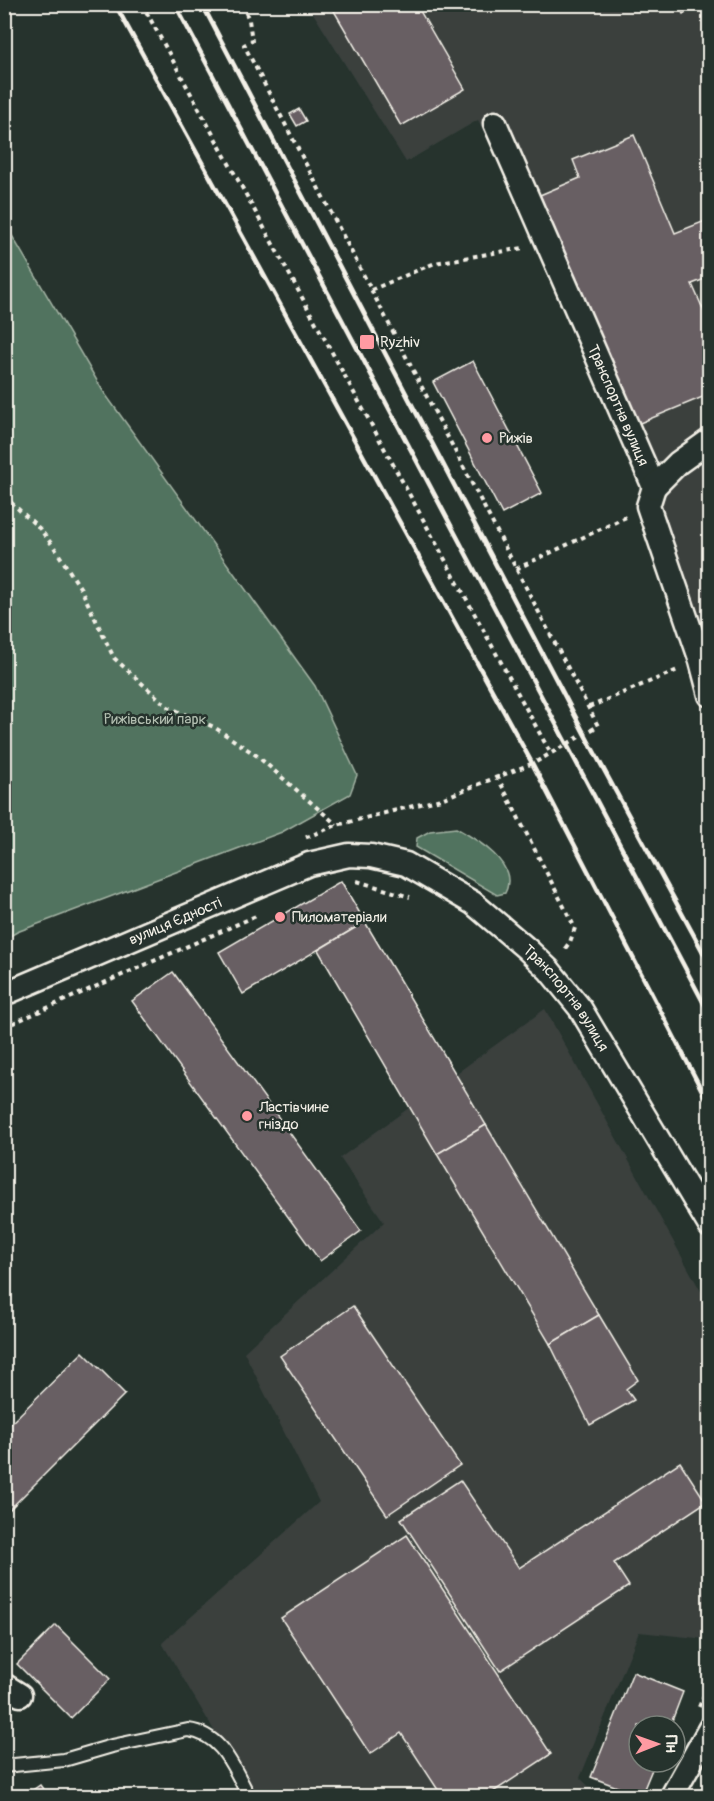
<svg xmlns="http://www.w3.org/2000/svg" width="714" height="1801" viewBox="0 0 714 1801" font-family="Pangolin,sans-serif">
  <rect width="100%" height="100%" fill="#26332d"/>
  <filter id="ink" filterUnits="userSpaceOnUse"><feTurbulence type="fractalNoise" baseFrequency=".0167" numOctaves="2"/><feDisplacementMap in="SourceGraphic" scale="12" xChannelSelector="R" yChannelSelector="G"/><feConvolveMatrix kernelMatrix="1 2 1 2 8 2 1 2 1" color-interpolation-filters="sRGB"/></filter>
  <g filter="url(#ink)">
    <g fill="#3a403e">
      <path d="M 308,5 L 709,5 L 709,662 L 587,333 L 478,120 L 406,162 Z"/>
      <path d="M 545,1009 L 709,1306 L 709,1634 L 706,1639 L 639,1632 L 580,1778 L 599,1796 L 253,1796 L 162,1643 L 319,1502 L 244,1352 L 384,1222 L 340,1158 Z"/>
    </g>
    <g fill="#51735e" stroke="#a2b2a3" stroke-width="1.5">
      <path d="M 4,222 L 103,391 L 315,686 L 357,775 L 350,794 L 282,832 L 17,932 L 5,939 Z"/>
      <path d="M 456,828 C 476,839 520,864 505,893 L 497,895 L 416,847 L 417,838 L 430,831 Z"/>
    </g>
    <g fill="#685e64" stroke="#f4f1e8" stroke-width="1.5">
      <path d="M 330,4 L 416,4 L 465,89 L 401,126 Z"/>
      <path d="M 678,4 L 702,4 L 683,14 Z"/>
      <path d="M 299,109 L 306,121 L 297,126 L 290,114 Z"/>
      <path d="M 634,135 L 675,233 L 710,219 L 710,277 L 692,284 L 710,325 L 710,394 L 635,425 L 540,195 L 580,178 L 573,160 Z"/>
      <path d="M 473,361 L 542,493 L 502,514 L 433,382 Z"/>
      <path d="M 341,881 L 365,922 L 243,994 L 219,952 Z"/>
      <path d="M 365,922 L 486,1125 L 437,1154 L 318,950 Z"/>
      <path d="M 173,972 L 361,1231 L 320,1261 L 132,1001 Z"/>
      <path d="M 486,1125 L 599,1315 L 550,1344 L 437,1154 Z"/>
      <path d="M 353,1306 L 460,1465 L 387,1515 L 280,1356 Z"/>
      <path d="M 599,1315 L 638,1380 L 626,1389 L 634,1400 L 590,1425 L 550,1344 Z"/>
      <path d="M 83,1352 L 125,1394 L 4,1515 L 4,1430 Z"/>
      <path d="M 680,1462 L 706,1502 L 614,1563 L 629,1586 L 500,1671 L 401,1519 L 460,1480 L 519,1568 Z"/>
      <path d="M 407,1535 L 551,1754 L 487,1796 L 442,1796 L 401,1733 L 370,1754 L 281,1618 Z"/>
      <path d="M 56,1625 L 110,1679 L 71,1718 L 17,1664 Z"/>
      <path d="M 633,1672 L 683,1692 L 670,1726 L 639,1726 L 639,1762 L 655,1762 L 641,1796 L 591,1777 Z"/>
      <path d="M 40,1785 L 48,1796 L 24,1796 Z"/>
    </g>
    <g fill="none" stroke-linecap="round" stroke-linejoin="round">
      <defs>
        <path id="service" d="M 4,1766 L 64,1760 L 112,1746 L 188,1730 C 223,1734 234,1770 249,1796"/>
        <g id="minor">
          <path id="s1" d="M 495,123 L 654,487 L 648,506 L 701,661 L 710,695"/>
          <path d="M 654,487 L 678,463 L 710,440"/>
          <path id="s2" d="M 4,994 L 309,864 L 349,855 L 371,856 L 406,864 L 473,903 L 527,949 L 549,970 L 580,1008 L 710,1226"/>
          <path d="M 4,1685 L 20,1695"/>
          <path d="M 672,1796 L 710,1728"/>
        </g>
      </defs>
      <use href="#service" stroke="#f4f1e8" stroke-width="16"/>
      <use href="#minor" stroke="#f4f1e8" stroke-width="27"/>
      <g stroke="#f4f1e8" stroke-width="4" stroke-dasharray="4.5 4.5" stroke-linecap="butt">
        <path d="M 142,4 L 551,754"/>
        <path d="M 242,4 L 249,20 L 252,41 L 244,45 L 598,726 L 536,762 L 441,799 L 337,825 L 302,839"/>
        <path d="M 371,290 L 435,263 L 523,248"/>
        <path d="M 4,496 L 39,528 L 54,547 L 81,589 L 114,658 L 168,707 L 214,727 L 256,755 L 337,825"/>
        <path d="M 516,569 L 626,517"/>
        <path d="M 589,707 L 680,669"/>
        <path d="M 497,776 L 575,928 L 570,942 L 563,951"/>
        <path d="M 357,881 L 410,897"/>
        <path d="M 4,1027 L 256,916"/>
        <path d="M 699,1707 L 709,1684 L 710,1664"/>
      </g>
      <use href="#service" stroke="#26332d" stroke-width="12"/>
      <use href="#minor" stroke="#26332d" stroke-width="22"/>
      <g stroke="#f4f1e8" stroke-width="4.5">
        <path d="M 115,4 L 532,763 L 710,1106"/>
        <path d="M 175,4 L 710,1015"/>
        <path d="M 202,4 L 584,733 L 710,965"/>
      </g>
    </g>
  </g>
  <g fill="#ff9aa2" stroke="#26332d" stroke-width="2">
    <rect x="359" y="334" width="16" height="16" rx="3"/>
    <circle cx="487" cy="438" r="6"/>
    <circle cx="280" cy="917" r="6"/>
    <circle cx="247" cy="1116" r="6"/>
  </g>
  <g text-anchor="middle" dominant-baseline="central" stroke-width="5" stroke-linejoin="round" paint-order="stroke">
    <g font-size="15" fill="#f4f1e8" stroke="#26332d" text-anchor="start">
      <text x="380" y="342">Ryzhiv</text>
      <text x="499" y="438">Рижів</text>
      <text x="292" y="917">Пиломатеріали</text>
      <text x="259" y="1107">Ластівчине<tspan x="259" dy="17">гніздо</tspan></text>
    </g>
    <g font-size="15" fill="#f4f1e8" stroke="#26332d">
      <text stroke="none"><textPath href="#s1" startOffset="308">Транспортна вулиця</textPath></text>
      <text stroke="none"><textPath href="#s2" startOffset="186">вулиця Єдності</textPath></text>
      <text stroke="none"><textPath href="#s2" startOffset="642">Транспортна вулиця</textPath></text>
    </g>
    <g font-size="15" fill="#b3bfb1" stroke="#26332d">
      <text x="155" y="719">Рижівський парк</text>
    </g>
  </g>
  <rect width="714" height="1801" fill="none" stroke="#26332d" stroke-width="24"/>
  <rect x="12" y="12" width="690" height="1777" fill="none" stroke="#f4f1e8" stroke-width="2" filter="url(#ink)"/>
  <g transform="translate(657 1744) rotate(89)"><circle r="28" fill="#26332d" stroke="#787f78" stroke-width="1.5"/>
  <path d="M0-4.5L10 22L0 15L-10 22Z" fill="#ff9aa2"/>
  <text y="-9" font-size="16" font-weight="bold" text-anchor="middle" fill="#f4f1e8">Пн</text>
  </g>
</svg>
